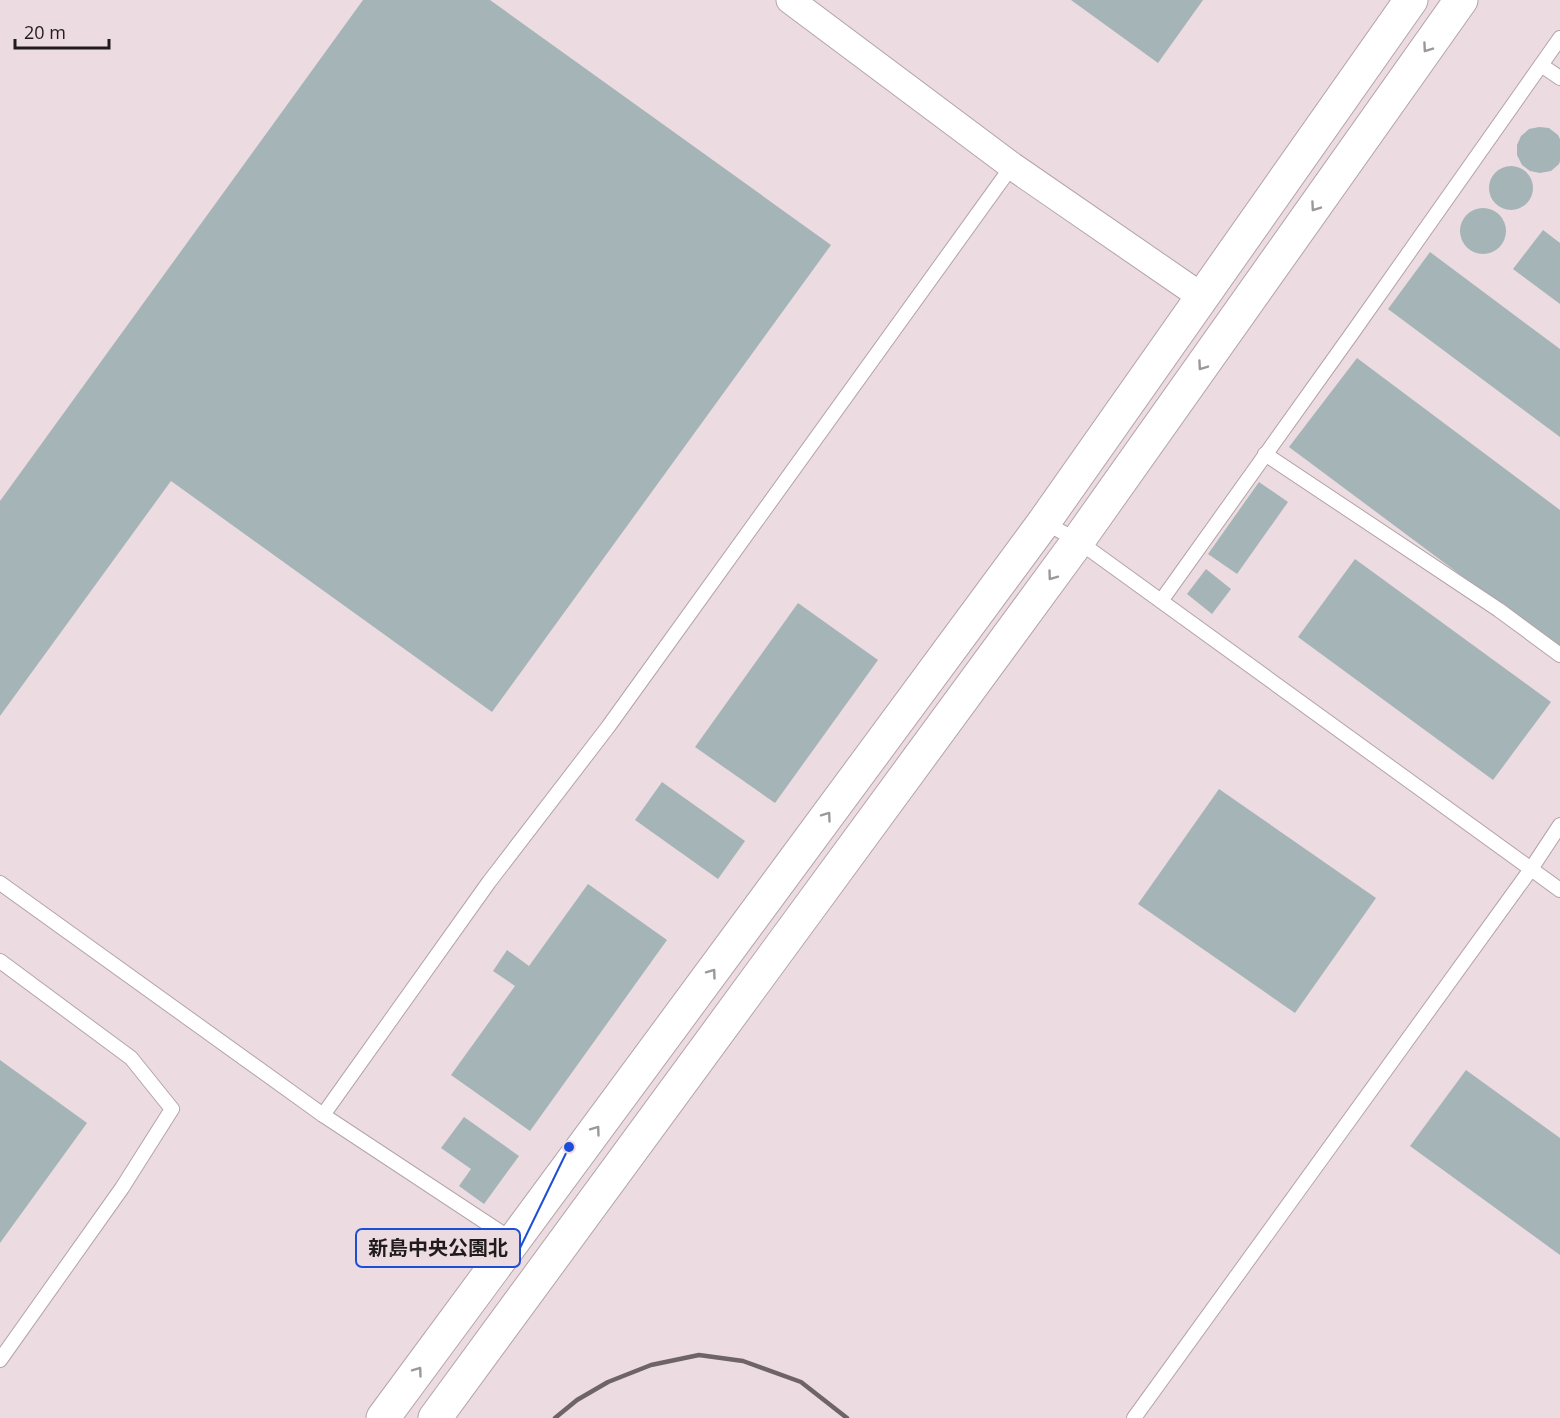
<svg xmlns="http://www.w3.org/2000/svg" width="1560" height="1418" viewBox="0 0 1560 1418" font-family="'Open Sans','Noto Sans JP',sans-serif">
  <rect width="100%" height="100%" fill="#ecdce1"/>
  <g fill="#a4b4b7">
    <path d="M 363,0 L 490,0 L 831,245 L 492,712 L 171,481 L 0,716 L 0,501 Z"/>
    <path d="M 1071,0 L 1203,0 L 1158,63 Z"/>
    <path d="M 1539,127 L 1549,128 L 1558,135 L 1560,139 L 1560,161 L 1559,164 L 1551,171 L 1540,173 L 1530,171 L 1522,165 L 1517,155 L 1517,145 L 1521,136 L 1529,129 Z"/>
    <circle cx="1511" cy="188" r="22"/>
    <circle cx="1483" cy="231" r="23"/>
    <path d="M 1543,230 L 1560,243 L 1560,304 L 1513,269 Z"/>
    <path d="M 1430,252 L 1560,349 L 1560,437 L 1388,309 Z"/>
    <path d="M 1357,358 L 1560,510 L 1560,649 L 1289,447 Z"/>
    <path d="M 1259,482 L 1288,502 L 1237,574 L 1208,554 Z"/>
    <path d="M 1355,559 L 1551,702 L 1493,780 L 1298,637 Z"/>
    <path d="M 1206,569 L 1231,589 L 1212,614 L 1187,594 Z"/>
    <path d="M 798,603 L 878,660 L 775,803 L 695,747 Z"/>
    <path d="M 662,782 L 745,841 L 718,879 L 635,820 Z"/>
    <path d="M 1219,789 L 1376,898 L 1295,1013 L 1138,904 Z"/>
    <path d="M 588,884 L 667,940 L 530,1131 L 451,1075 L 515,986 L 493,971 L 507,950 L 529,966 Z"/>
    <path d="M 0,1060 L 87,1123 L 0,1243 Z"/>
    <path d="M 1466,1070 L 1560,1138 L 1560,1255 L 1410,1146 Z"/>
    <path d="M 464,1117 L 519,1156 L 484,1204 L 459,1186 L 471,1169 L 441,1148 Z"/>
  </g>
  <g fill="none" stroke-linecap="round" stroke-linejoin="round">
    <defs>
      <g id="service">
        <path d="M 1541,65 L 1560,38"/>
        <path d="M 1265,454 L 1499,610 L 1560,655"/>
        <path d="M 1044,522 L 1078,541 L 1560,890"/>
        <path d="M 1161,601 L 1353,332 L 1541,65 L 1560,78"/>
        <path d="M 0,883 L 323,1115 L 514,1241"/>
        <path d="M 0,961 L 131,1058 L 172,1109 L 122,1188 L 0,1360"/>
        <path d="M 323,1115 L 489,882 L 608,727 L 1012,166"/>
        <path d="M 1134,1418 L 1531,869 L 1560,825"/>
      </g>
      <path id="minor" d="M 790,0 L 1012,166 L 1202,297"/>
      <g id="tertiary">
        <path d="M 383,1418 L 1044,522 L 1411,0"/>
        <path d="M 435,1418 L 1078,541 L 1461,0"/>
      </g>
    </defs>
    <use href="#service" stroke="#b3a4a8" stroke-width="16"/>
    <use href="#minor" stroke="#b3a4a8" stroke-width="29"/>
    <use href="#tertiary" stroke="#b3a4a8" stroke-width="35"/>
    <use href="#service" stroke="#fff" stroke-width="14"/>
    <use href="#minor" stroke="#fff" stroke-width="27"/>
    <use href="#tertiary" stroke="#fff" stroke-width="33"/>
    <path stroke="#6e6467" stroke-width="4.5" d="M 555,1418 L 577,1400 L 608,1382 L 651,1365 L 699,1355 L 743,1361 L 801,1382 L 847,1418"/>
  </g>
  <defs><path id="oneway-chevron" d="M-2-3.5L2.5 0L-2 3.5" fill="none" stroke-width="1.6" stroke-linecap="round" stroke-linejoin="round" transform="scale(1.5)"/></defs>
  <g stroke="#9b9899">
    <use href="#oneway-chevron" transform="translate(1427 48) rotate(125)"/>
    <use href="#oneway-chevron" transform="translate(1315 207) rotate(125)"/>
    <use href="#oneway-chevron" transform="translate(1202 366) rotate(125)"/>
    <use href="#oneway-chevron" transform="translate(1052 576) rotate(126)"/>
    <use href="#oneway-chevron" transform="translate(827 816) rotate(-54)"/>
    <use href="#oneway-chevron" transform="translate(712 973) rotate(-54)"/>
    <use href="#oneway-chevron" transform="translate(596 1130) rotate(-54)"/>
    <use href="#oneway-chevron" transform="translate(418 1371) rotate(-54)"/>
  </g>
  <path fill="none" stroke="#1d4ed8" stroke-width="2" d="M569 1147L520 1248"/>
  <circle fill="#1d4ed8" stroke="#ecdce1" stroke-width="2" cx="569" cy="1147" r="6"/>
  <rect fill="#ecdce1" stroke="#1d4ed8" stroke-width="2" x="356" y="1229" width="164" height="38" rx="6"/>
  <g font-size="20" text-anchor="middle" font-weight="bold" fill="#211b1c">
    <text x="438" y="1255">新島中央公園北</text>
  </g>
  <path d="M15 39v9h94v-9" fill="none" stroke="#211b1c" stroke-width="3"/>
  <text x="24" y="39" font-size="18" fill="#211b1c" stroke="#ecdce1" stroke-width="4.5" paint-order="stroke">20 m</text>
</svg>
